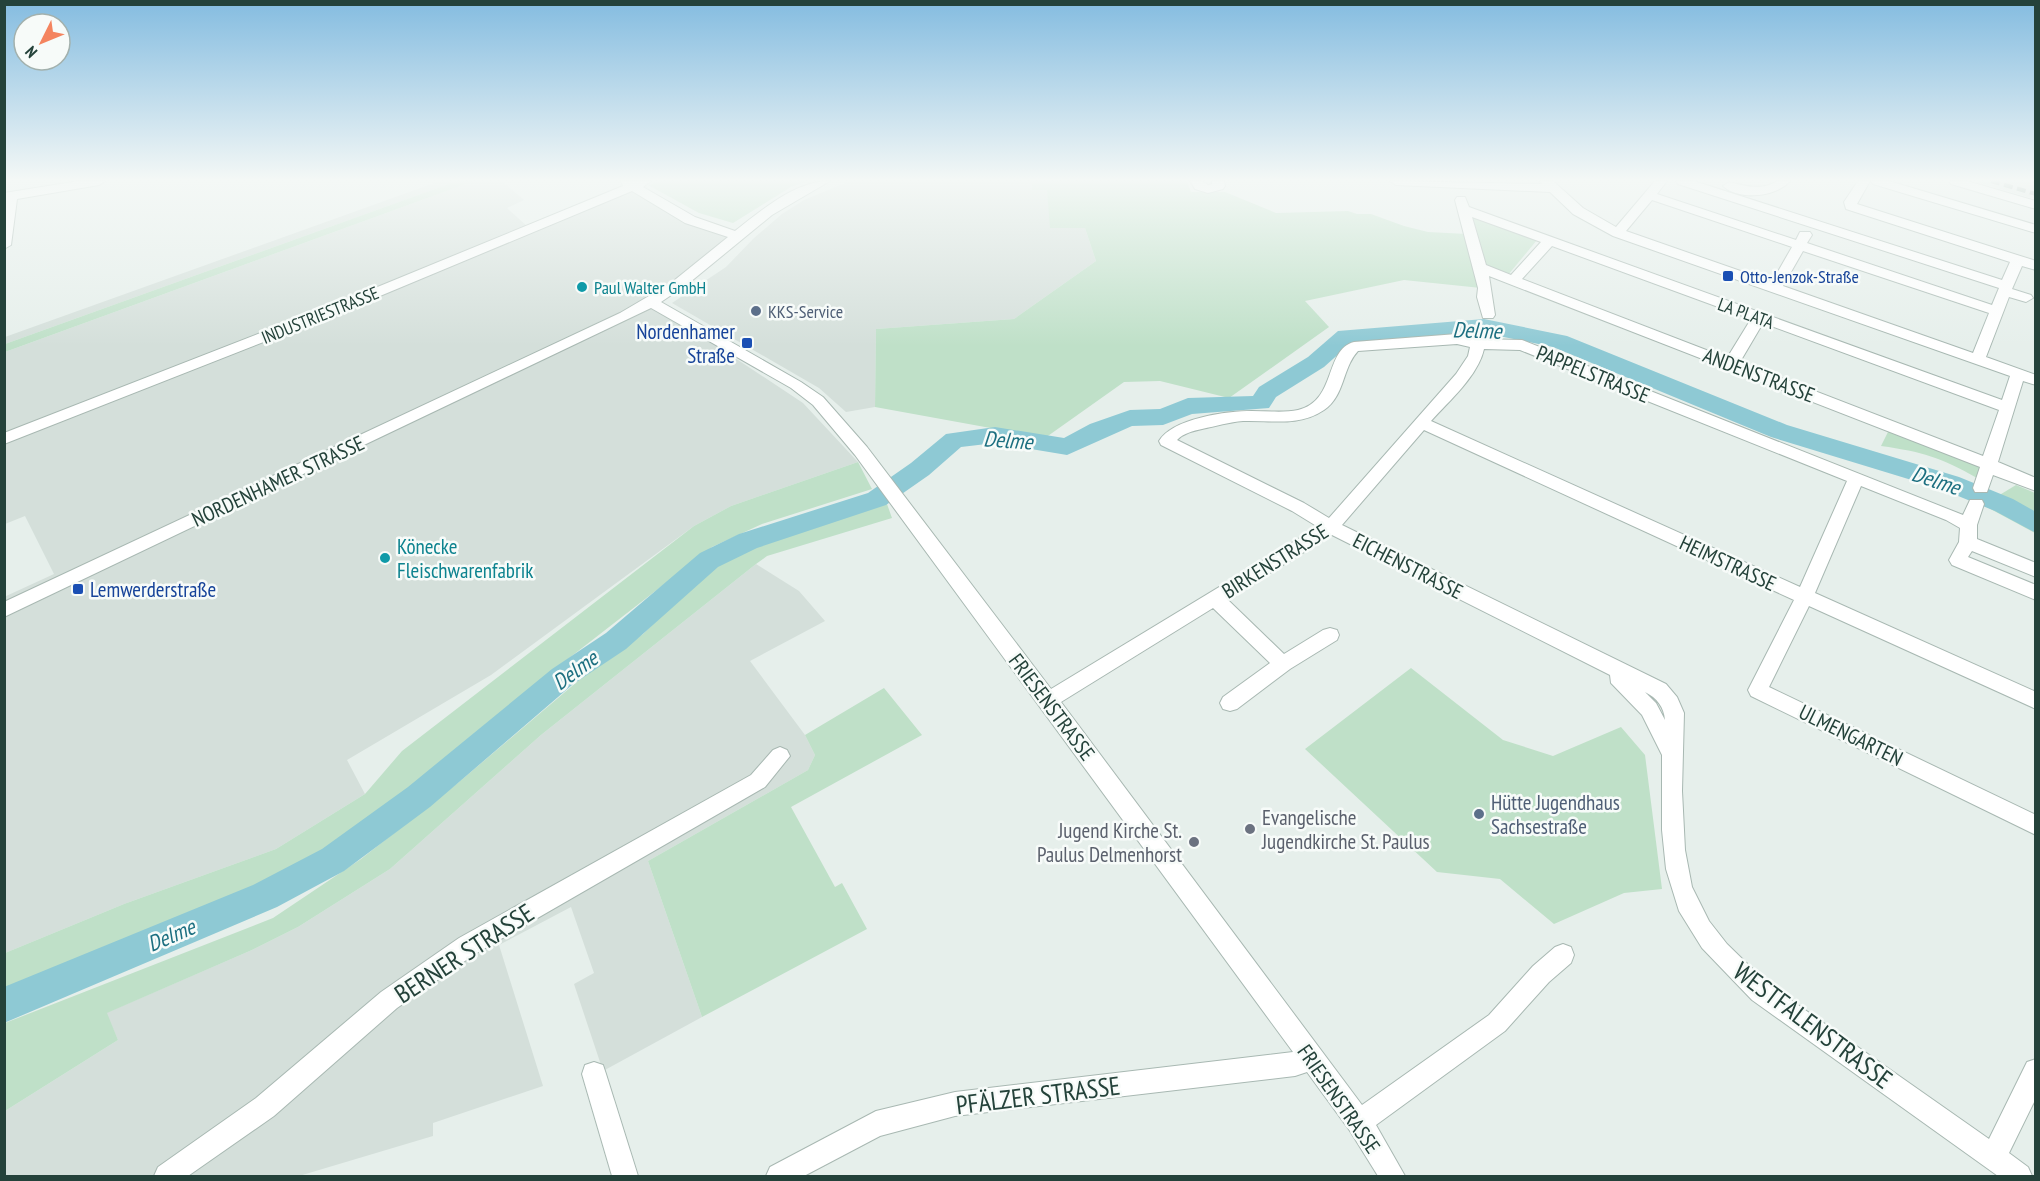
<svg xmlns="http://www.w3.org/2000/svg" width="2040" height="1181" viewBox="0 0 2040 1181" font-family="'PT Sans Narrow',sans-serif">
  <rect width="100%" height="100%" fill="#e6efeb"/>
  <g fill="#d4dfda">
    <path d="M 440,181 L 457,181 L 5,344 L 5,337 Z"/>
    <path d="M 474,181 L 502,181 L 524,200 L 507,208 L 528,227 L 628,186 L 694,223 L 739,237 L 652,303 L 803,403 L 858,462 L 731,506 L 694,526 L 491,675 L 347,760 L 365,794 L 276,849 L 124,904 L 5,953 L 4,597 L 54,574 L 25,516 L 5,524 L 5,352 Z"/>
    <path d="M 850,181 L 1031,181 L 1032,190 L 1047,190 L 1085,228 L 1096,261 L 1014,319 L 876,329 L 875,407 L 846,412 L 819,388 L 672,303 L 726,267 L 754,238 L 782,214 L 804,200 Z"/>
    <path d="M 1973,181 L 2035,181 L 2035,199 Z"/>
    <path d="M 756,564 L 799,591 L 825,621 L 750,661 L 805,735 L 815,755 L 808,770 L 648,861 L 702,1017 L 603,1071 L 574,984 L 594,973 L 571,907 L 499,945 L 543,1086 L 433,1123 L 433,1136 L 299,1176 L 5,1176 L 5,1111 L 118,1040 L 106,1013 L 252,950 L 298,927 L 390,869 L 541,735 Z"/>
  </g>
  <g fill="#bfe0c8">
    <path d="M 457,181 L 474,181 L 5,352 L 5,344 Z"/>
    <path d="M 661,181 L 807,181 L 791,187 L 733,223 L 699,213 L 648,185 Z"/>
    <path d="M 1031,181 L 1187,181 L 1191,192 L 1225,192 L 1276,213 L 1348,211 L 1357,214 L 1371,214 L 1404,226 L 1428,232 L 1467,234 L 1481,288 L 1404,280 L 1305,301 L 1329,327 L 1229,398 L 1160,381 L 1124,382 L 1045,438 L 875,407 L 876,329 L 1014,319 L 1096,261 L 1085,228 L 1050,228 L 1047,190 L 1032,190 Z"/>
    <path d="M 1473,217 L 1537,240 L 1508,275 L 1485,267 Z"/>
    <path d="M 1890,428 L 1982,464 L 1977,478 C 1940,457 1923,452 1881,446 Z"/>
    <path d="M 858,462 L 872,489 L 762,524 L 712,547 L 555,669 L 338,848 L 237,897 L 5,989 L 5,953 L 124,904 L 276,849 L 365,794 L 402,751 L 694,526 L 731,506 Z"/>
    <path d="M 2016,485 L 2035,493 L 2035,533 L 1983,505 Z"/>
    <path d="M 887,504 L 892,518 L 767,556 L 756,564 L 541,735 L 390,869 L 298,927 L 252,950 L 107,1013 L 118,1040 L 5,1111 L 5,1023 L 273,918 L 361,859 L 459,782 L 578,681 L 643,634 L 711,568 L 754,545 Z"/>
    <path d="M 1411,668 L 1503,740 L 1553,756 L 1621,727 L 1645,755 L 1662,889 L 1624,893 L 1554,924 L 1500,879 L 1437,872 L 1305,749 Z"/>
    <path d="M 884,688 L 922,735 L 791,807 L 835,887 L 842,883 L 867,929 L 702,1017 L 648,861 L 808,770 L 815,755 L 805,735 Z"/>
  </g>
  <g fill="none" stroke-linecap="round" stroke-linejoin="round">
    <path fill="#8ec9d4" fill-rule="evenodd" d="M 1484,319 L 1567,336 L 1787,425 L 1959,477 L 2013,499 L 2036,512 L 2036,533 L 1995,511 L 1941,489 L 1771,437 L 1553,347 L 1484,333 L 1352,342 L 1324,367 L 1276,397 L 1269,408 L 1192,414 L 1163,425 L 1132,426 L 1067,455 L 995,443 L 961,447 L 929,475 L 886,505 L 757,548 L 718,567 L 626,649 L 572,685 L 430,807 L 344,871 L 277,907 L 4,1023 L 4,987 L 253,885 L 322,849 L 408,787 L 552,669 L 606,633 L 700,553 L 739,534 L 868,493 L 911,463 L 946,434 L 995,427 L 1064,438 L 1090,424 L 1130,410 L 1160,409 L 1188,398 L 1253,396 L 1259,387 L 1308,357 L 1338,331 Z"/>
    <defs>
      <g id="minor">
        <path d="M 79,181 L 105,181 L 99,185 L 17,199 L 11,245 L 4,249 L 4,193 Z"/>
        <path d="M 621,181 L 651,181 L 643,187 L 695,217 L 735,231 C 762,210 795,181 830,181 L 772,215 L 689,283 L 661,302 L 801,382 L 823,397 L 867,447 L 1051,689 L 1318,527 L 1292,511 L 1161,445 L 1159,441 C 1173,418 1227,411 1252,411 C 1267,411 1284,413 1298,410 C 1337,401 1324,350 1354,342 L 1457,334 L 1478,339 L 1522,340 L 1963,515 L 1970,500 L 1982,500 L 1984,504 L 1977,525 L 1977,539 L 2036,563 L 2036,577 L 1972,551 L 1968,557 L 2036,585 L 2036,600 L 1952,565 L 1949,560 L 1959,542 L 1960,528 L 1946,520 L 1861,486 L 1815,593 L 2036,692 L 2036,709 L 1809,606 L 1769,687 L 2036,815 L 2036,835 L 1751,696 L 1748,690 L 1794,600 L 1424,430 L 1342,525 L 1666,684 L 1677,697 L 1684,713 L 1682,791 L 1685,850 L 1692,887 L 1709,921 L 1727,944 L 1768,984 L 1989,1139 L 2027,1062 L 2036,1059 L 2036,1098 L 2009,1153 L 2028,1167 L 2032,1176 L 1998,1176 L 1752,1000 L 1702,948 L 1679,911 L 1666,869 L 1662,830 L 1662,755 L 1642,715 L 1611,683 L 1610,675 L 1332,535 L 1227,599 L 1284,654 L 1323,630 L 1330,628 L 1337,630 L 1339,635 L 1337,640 L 1290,669 L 1237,709 L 1230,711 L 1223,709 L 1220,703 L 1223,697 L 1270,663 L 1213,608 L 1061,702 L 1362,1105 L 1489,1015 L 1533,966 L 1555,947 L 1563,944 L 1571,947 L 1574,955 L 1571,963 L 1549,982 L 1505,1031 L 1376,1125 L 1405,1176 L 1378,1176 L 1350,1131 L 1307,1072 L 1295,1076 L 955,1116 L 880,1136 L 804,1176 L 766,1176 L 770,1167 L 876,1111 L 955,1092 L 1293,1052 L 855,455 L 813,405 L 791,388 L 651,308 L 4,617 L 4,602 L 620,313 L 671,283 L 728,237 L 685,223 L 632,191 L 368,301 L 4,444 L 4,433 L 358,295 L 623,186 ZM 1457,344 L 1470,347 L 1468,356 L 1456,374 L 1329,518 L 1304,503 L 1177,440 C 1184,433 1193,431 1202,429 C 1216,426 1230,422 1243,421 C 1271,420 1299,427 1324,410 C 1345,396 1342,368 1358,351 ZM 1484,349 L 1520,350 L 1847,481 L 1800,587 L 1431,421 C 1449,401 1478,376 1484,349 ZM 1645,692 C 1657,698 1664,707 1665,720 L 1656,703 Z"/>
        <path d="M 1190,181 L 1202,181 L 1208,185 L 1212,184 L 1212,181 L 1224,181 L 1225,186 L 1223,189 L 1208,193 L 1195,189 Z"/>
        <path d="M 1390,181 L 1542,184 L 1540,181 L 1553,181 L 1583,208 L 1616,227 L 1655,181 L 1667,181 L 1657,194 L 1796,240 L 1800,232 L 1810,232 L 1812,235 L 1807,243 L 1992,305 L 1999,288 L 1678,184 L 1676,181 L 1694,181 L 2002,280 L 2010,262 L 1846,209 L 1844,202 L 1858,181 L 1870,181 L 1857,204 L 2036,261 L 2036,270 L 2022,266 L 2012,289 L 2031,295 L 2033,298 L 2026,302 L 2009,297 L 1986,357 L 2036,375 L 2036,385 L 2023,381 L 1998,462 L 2036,478 L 2036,491 L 1993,475 L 1987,492 L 1975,492 L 1973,488 L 1980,467 L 1489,276 L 1495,315 L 1493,318 L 1483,318 L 1477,297 L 1478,288 L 1455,200 L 1457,197 L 1465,197 L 1469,207 L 2002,400 L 2010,376 L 1613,236 L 1573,214 L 1550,192 L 1396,185 ZM 1652,200 L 1792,247 L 1772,282 L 1626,231 ZM 1472,217 L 1541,242 L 1511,275 L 1486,265 ZM 1552,246 L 1751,319 L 1727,358 L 1522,279 ZM 1803,251 L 1989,313 L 1973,353 L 1783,286 ZM 1763,323 L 1999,410 L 1983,456 L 1740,362 Z"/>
        <path d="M 1777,181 L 1790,181 C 1776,197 1739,201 1723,186 L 1729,182 C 1745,186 1762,191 1777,181 Z"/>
        <path d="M 1871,181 L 1889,181 L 2036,225 L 2036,233 L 1873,184 Z"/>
        <path d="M 1949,181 L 1967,181 L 2036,201 L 2036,209 L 1951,184 Z"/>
        <path d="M 780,747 L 787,750 L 790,756 L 765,787 L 475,954 L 397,1008 L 274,1116 L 188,1176 L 154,1176 L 158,1167 L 256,1098 L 381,992 L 459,938 L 751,775 L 773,750 Z"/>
        <path d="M 594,1062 L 603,1065 L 606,1074 L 638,1176 L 612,1176 L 582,1074 L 585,1065 Z"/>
      </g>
    </defs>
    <use href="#minor" stroke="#a8b8b2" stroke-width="2"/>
    <use href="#minor" fill="#fff" fill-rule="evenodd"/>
    <g stroke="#5f7d75" stroke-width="4" stroke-dasharray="9 4.5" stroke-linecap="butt">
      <path d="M 1991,181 L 2036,194"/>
      <path d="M 2033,181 L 2036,181"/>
    </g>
  </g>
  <linearGradient id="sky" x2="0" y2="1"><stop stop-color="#84bce0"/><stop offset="0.52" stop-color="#f4f8f6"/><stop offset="1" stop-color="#f4f8f6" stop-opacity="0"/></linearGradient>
  <rect width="2040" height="346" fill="url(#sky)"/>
  <g fill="#1a4fb4" stroke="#f7fbf9" stroke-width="2">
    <rect x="1722" y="270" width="12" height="12" rx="3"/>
    <rect x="741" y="337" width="12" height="12" rx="3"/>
    <rect x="72" y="583" width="12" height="12" rx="3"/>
  </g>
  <g fill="#0f9aa8" stroke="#f7fbf9" stroke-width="2">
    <circle cx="582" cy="287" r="6"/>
    <circle cx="385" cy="558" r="6"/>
  </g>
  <g fill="#5c6f8a" stroke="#f7fbf9" stroke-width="2">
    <circle cx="756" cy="311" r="6"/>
    <circle cx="1479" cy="814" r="6"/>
  </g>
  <g fill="#6b7280" stroke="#f7fbf9" stroke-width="2">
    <circle cx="1250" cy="829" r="6"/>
    <circle cx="1194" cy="842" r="6"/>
  </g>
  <g text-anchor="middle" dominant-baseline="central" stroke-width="5" stroke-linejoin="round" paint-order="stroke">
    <g font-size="18" fill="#164399" stroke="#f7fbf9" text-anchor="start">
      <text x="1740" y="276">Otto-Jenzok-Straße</text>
    </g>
    <g font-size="18" fill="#0d838f" stroke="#f7fbf9" text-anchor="start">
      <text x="594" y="287">Paul Walter GmbH</text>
    </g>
    <g font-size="18" fill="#4e5e75" stroke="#f7fbf9" text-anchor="start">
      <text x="768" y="311">KKS-Service</text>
    </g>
    <g font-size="18" fill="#24423a" stroke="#f7fbf9">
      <text transform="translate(1746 313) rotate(20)">LA PLATA</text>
      <text transform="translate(320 315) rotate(-22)">INDUSTRIESTRASSE</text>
    </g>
    <g font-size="21" fill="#164399" stroke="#f7fbf9" text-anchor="end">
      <text x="735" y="331">Nordenhamer<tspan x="735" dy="24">Straße</tspan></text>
      <text x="90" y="589" text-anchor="start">Lemwerderstraße</text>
    </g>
    <g font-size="21" fill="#24423a" stroke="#f7fbf9">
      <text transform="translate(1593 374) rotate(22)">PAPPELSTRASSE</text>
      <text transform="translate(1759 375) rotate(21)">ANDENSTRASSE</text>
      <text transform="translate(278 481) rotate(-25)">NORDENHAMER STRASSE</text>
      <text transform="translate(1275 561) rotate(-32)">BIRKENSTRASSE</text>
      <text transform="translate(1728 563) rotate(25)">HEIMSTRASSE</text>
      <text transform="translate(1408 566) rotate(27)">EICHENSTRASSE</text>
      <text transform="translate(1052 707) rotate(53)">FRIESENSTRASSE</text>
      <text transform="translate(1851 735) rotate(26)">ULMENGARTEN</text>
      <text transform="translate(1339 1099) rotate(55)">FRIESENSTRASSE</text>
    </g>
    <g font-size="21" fill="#0d838f" stroke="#f7fbf9" text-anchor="start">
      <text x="397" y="546">Könecke<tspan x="397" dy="24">Fleischwarenfabrik</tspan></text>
    </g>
    <g font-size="21" fill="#4e5e75" stroke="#f7fbf9" text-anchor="start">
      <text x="1491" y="802">Hütte Jugendhaus<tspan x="1491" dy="24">Sachsestraße</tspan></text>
    </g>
    <g font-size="21" fill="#5b616d" stroke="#f7fbf9" text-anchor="start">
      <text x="1262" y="817">Evangelische<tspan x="1262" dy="24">Jugendkirche St. Paulus</tspan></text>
      <text x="1182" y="830" text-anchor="end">Jugend Kirche St.<tspan x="1182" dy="24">Paulus Delmenhorst</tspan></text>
    </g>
    <g font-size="22" font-style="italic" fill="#1c6f80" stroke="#f7fbf9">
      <text transform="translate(1477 330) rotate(2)">Delme</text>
      <text transform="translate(1008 440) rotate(4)">Delme</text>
      <text transform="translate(1936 480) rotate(18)">Delme</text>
      <text transform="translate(575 670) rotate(-36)">Delme</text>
      <text transform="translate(171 935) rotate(-23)">Delme</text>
    </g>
    <g font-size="26" fill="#24423a" stroke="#f7fbf9">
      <text transform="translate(464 953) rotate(-33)">BERNER STRASSE</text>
      <text transform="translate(1813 1025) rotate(37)">WESTFALENSTRASSE</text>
      <text transform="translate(1038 1095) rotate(-7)">PFÄLZER STRASSE</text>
    </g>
  </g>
  <rect width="2040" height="1181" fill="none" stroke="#24423a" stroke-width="12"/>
  <g transform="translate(42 42) rotate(227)"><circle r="28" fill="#f7fbf9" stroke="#a3b1ad" stroke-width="1.5"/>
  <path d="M0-4.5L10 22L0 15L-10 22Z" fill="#f4845f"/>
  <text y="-9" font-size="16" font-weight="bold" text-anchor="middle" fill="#24423a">N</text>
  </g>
</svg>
